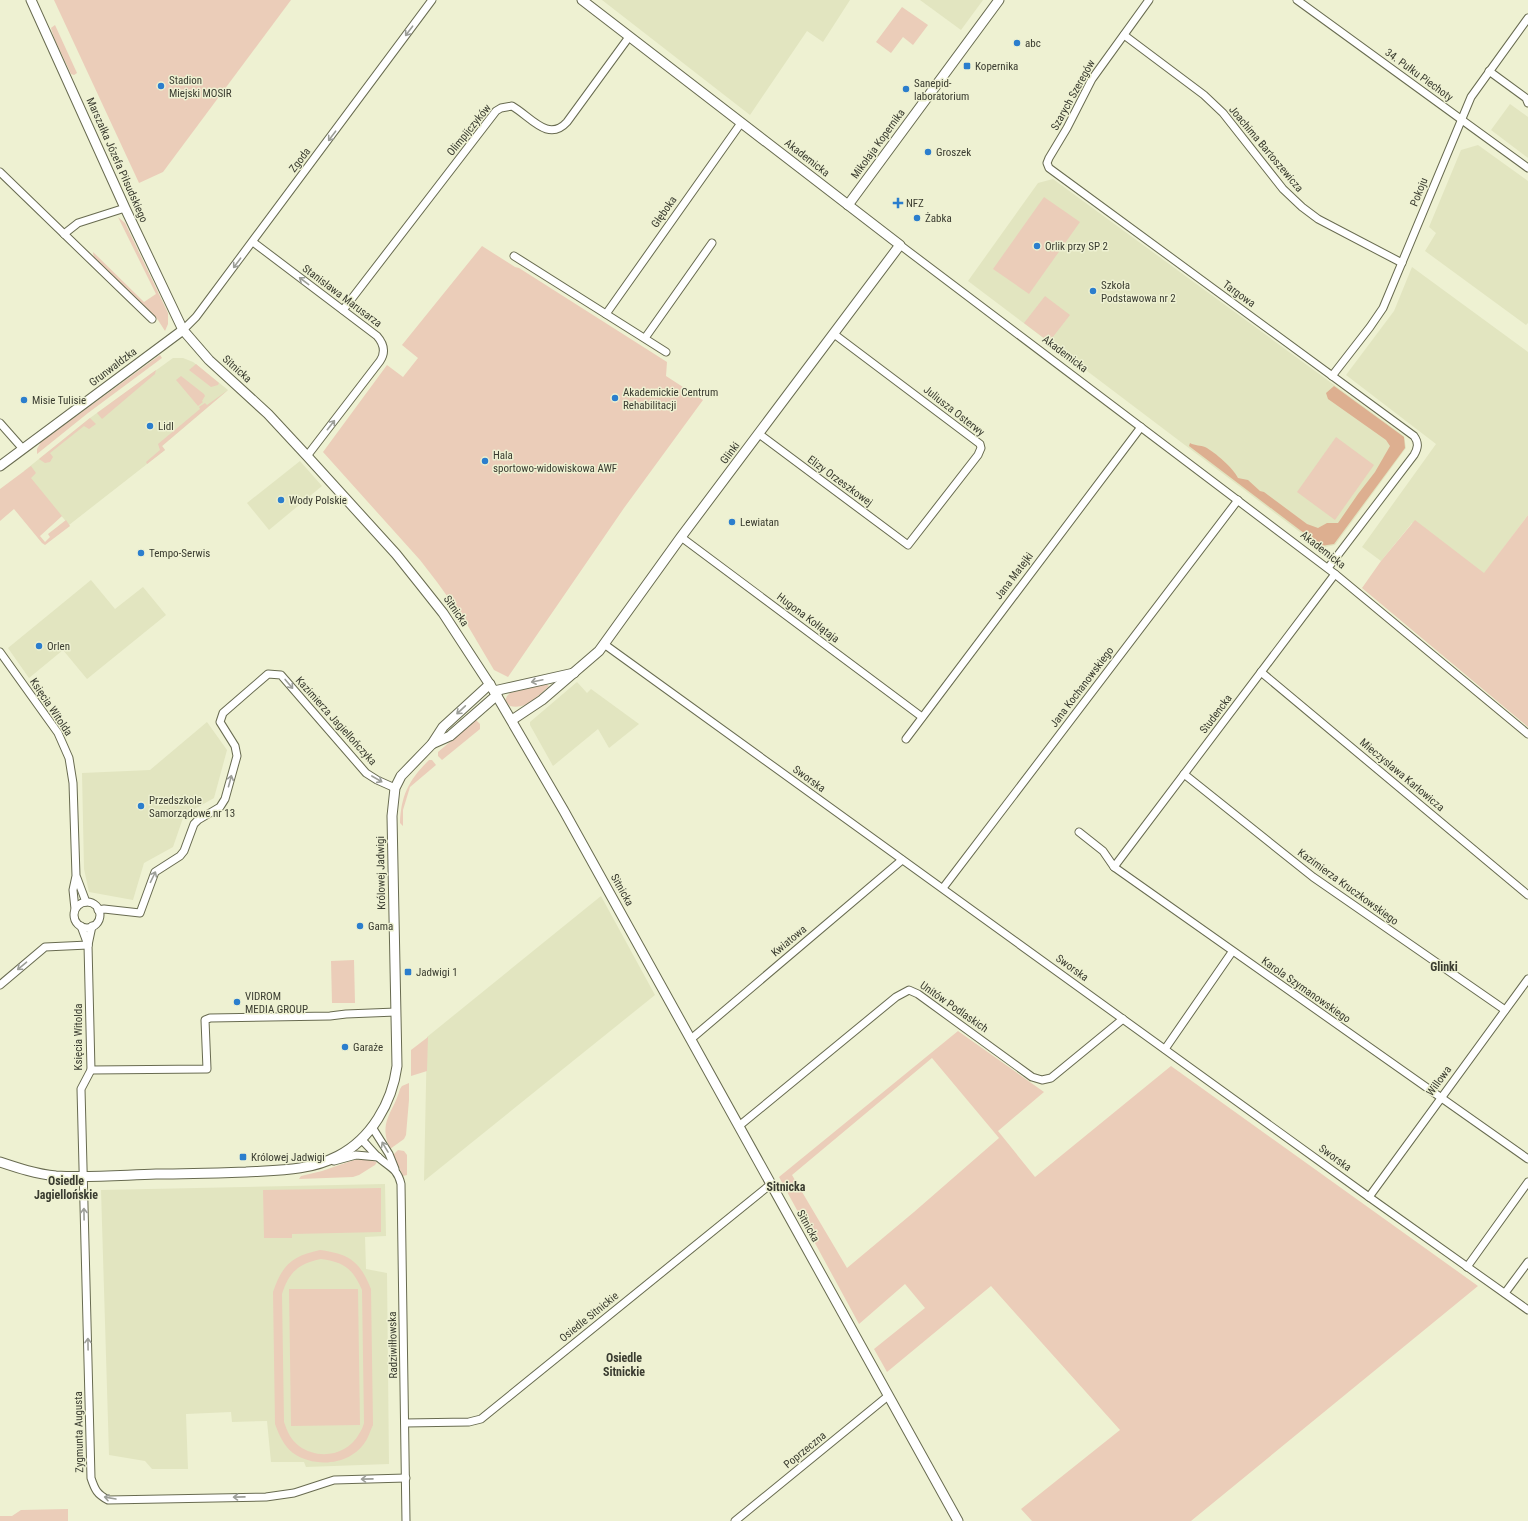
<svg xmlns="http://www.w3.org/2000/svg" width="1528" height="1521" viewBox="0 0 1528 1521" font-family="'Roboto Condensed',sans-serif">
  <rect width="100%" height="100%" fill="#eef1d2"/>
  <g fill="#e2e5c0">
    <path d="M 602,0 L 850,0 L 823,42 L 807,31 L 750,115 Z"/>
    <path d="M 920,0 L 983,0 L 961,30 Z"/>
    <path d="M 1510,104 L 1528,117 L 1528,158 L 1491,130 Z"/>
    <path d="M 1478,145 L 1528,181 L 1528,323 L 1526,325 L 1425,251 L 1436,233 L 1429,227 L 1461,150 Z"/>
    <path d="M 1053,179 L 1404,436 L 1406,448 L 1335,545 L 1321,548 L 968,281 L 1038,183 Z"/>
    <path d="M 1412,267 L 1528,352 L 1528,515 L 1484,574 L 1412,523 L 1381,561 L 1362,547 L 1436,444 L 1346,375 L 1394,311 Z"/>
    <path d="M 173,358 L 183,358 L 193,362 L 228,390 L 162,446 L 165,450 L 69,525 L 24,471 L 90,418 Z"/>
    <path d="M 300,461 L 322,486 L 269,530 L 247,503 Z"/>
    <path d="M 91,580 L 115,609 L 143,587 L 166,615 L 87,679 L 63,650 L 29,678 L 8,648 Z"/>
    <path d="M 577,682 L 587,693 L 591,689 L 639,724 L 609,748 L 598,729 L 553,766 L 530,725 L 530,722 Z"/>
    <path d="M 207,722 L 227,750 L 214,798 L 184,815 L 173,847 L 144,863 L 133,900 L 89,892 L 84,869 L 82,773 L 150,770 Z"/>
    <path d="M 601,896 L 655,995 L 424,1181 L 427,1037 Z"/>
    <path d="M 385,1184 L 386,1236 L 365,1237 L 366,1269 L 387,1273 L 389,1464 L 306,1467 L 304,1462 L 271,1462 L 267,1421 L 232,1422 L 231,1412 L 186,1414 L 188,1469 L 152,1469 L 145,1461 L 109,1455 L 101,1190 Z"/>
  </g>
  <g fill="#ebcdb9" fill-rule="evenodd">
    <path d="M 54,0 L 291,0 L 163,172 L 139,183 Z"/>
    <path d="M 902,7 L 928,25 L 913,45 L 903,37 L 891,53 L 876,42 Z"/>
    <path d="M 55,25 L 77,73 L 74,75 L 71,74 L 54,38 L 51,28 Z"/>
    <path d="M 1044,197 L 1080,222 L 1029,294 L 993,269 Z"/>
    <path d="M 118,217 L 125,223 L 168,313 L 168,324 L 165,331 L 158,320 L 94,259 L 93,252 L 144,302 L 156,294 Z"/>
    <path d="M 482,246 L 515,267 L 519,268 L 667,362 L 666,376 L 703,400 L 624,508 L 508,677 L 494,670 L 465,621 L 437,582 L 420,560 L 323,452 L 387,365 L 403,377 L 418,358 L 402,345 Z"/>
    <path d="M 1045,296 L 1070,315 L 1049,342 L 1024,323 Z"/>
    <path d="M 160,355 L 162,358 L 88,413 L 37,454 L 37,449 L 41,442 Z"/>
    <path d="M 196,364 L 219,383 L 218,385 L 211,387 L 189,370 Z"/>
    <path d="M 156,370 L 155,374 L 102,419 L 97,413 Z"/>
    <path d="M 181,376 L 204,394 L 205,396 L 202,401 L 203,402 L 198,406 L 176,380 Z"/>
    <path d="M 228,390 L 162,446 L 165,450 L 147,464 L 146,462 L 160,450 L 158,444 L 200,409 L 199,407 L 205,403 L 207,405 Z"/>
    <path d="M 90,418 L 96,424 L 89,429 L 84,426 L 50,453 L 53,457 L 50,462 L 45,463 L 39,459 Z"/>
    <path d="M 1336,437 L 1374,465 L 1335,520 L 1297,492 Z"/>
    <path d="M 31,466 L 36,473 L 31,478 L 62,516 L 40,536 L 45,542 L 50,537 L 48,534 L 66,520 L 70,526 L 45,545 L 42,543 L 14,509 L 0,521 L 0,489 Z"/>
    <path d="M 1528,515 L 1528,727 L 1362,588 L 1381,561 L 1415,520 L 1484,573 Z"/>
    <path d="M 546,684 L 549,686 L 548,687 C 537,697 526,710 510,706 L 505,701 L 507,696 L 510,693 Z"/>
    <path d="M 476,720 L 480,724 L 480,729 L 442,760 L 438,756 L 438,752 Z"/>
    <path d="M 429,760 L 432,760 L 436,765 L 410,787 L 403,810 L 403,826 L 400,823 C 401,795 409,780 429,760 Z"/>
    <path d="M 354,960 L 355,1003 L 332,1003 L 331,961 Z"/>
    <path d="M 958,1031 L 1044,1092 L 998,1131 L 1035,1177 L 1171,1066 L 1478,1286 L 1191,1521 L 1032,1521 L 1021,1509 L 1120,1430 L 991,1286 L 887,1372 L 874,1349 L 925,1308 L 905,1284 L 859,1324 L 779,1177 ZM 932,1058 L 999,1138 L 914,1212 L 847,1268 L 792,1175 Z"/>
    <path d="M 428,1037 L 427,1071 L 411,1076 L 411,1050 Z"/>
    <path d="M 409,1083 L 409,1100 L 406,1135 L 404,1139 L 390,1149 C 378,1121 393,1114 400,1089 L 402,1086 Z"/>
    <path d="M 398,1150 L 404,1151 L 407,1155 L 407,1175 L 403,1176 L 393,1155 Z"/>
    <path d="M 365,1159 L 377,1162 L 375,1165 L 359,1175 L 353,1177 L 299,1179 L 301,1176 L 322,1171 L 354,1160 Z"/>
    <path d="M 381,1188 L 381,1232 L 292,1234 L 292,1238 L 264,1238 L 263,1190 Z"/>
    <path d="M 320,1250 C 349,1254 360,1261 371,1289 L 373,1425 C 371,1429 369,1435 367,1439 C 353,1465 316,1469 293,1453 C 284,1446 279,1435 275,1424 L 273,1292 C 282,1265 292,1256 320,1250 ZM 321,1259 C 344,1262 353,1269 362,1290 L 364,1423 C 363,1427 361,1431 359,1434 C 347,1456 318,1460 299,1446 C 291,1440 287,1431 284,1422 L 282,1294 C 289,1272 298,1264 321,1259 Z"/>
    <path d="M 289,1289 L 358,1289 L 360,1425 L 291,1426 Z"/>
    <path d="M 68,1509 L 68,1521 L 0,1521 L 0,1516 L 12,1516 L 21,1510 Z"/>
  </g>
  <path fill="#ddaf90" d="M 1334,386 L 1404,437 L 1405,448 L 1334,544 L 1321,546 L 1189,446 L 1190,443 C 1195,446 1201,445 1205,447 C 1215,452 1234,469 1238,478 L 1248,480 L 1260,491 L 1264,492 L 1307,524 L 1318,528 L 1327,523 L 1338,523 L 1358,494 L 1375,472 L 1390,446 L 1386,440 L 1328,399 L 1326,393 Z"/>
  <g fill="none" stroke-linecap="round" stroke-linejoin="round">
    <defs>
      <g id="minor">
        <path d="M 1149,0 L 1092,79 L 1067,128 L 1049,158 L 1047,163 L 1049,168 L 1414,436 C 1419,443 1418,448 1414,455 L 1328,568"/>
        <path d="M 1297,0 L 1528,168"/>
        <path d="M 1124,35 L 1204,95 L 1223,113 L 1283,189 L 1302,207 L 1318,219 L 1402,263"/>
        <path d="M 1489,71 L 1526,98 L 1528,103"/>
        <path d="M 0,172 L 152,319"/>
        <path d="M 64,234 L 78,223 L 125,208"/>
        <path d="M 253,242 L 377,336 C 384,344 386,352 380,361 L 307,456"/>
        <path d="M 900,245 L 1335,574 L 1528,734"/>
        <path d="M 514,256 L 666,352"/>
        <path d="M 343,310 L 496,111 L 501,108 L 512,106 C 530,116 548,143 567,122 L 629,37"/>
        <path d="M 606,314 L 741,123"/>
        <path d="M 183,330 L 196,317 L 432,0"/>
        <path d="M 645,338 L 712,243"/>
        <path d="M 1332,376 L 1370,327 L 1383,308 L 1471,97 L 1528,18"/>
        <path d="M 0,423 L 23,449"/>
        <path d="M 759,434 L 908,545 L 978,455 L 981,448 L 980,444 L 834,334"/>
        <path d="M 681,537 L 922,717"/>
        <path d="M 604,644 L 1369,1197 L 1528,1310"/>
        <path d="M 0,652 L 58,733 L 69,758 L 73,783 L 76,876 L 73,890 L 75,909"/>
        <path d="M 1261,672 L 1528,895"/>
        <path d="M 906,739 L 1141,427"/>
        <path d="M 1184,774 L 1313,877 L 1505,1010"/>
        <path d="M 1079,832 L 1103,851 L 1114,867 L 1528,1159"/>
        <path d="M 1114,867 L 1335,574"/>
        <path d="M 77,878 L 86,902"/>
        <path d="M 943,888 L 1238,500"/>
        <circle cx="87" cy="915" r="13"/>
        <path d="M 98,910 L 104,909 L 140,913 L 155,872 L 180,856 L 184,851 L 194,824 L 198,820 L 220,807 L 225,799 L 237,756 L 235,746 L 220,722 L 223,713 L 268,674 L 281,675 L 366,773 L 377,780 L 395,788"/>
        <path d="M 81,926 L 88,945"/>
        <path d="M 92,926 L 88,945 L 91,1070 L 81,1089 L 91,1478 C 95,1490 97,1494 108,1500 L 266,1497 L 294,1493 L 334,1480 L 406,1478"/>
        <path d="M 0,985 L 45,947 L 88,945"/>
        <path d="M 691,1039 L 902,860"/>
        <path d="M 1165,1049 L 1232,952"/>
        <path d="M 91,1070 L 207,1069 L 205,1020 L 210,1018 L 330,1016 L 346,1014 L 396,1012"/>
        <path d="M 739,1126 L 896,997 L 909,990 L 918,994 L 1032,1077 L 1042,1080 L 1051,1078 L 1123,1019"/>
        <path d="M 372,1127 L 389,1154 L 395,1169"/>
        <path d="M 362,1140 C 367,1145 372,1151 377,1156 C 388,1167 397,1167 401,1184 L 406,1521"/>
        <path d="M 334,1161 L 356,1155 L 378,1157"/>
        <path d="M 1369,1197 L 1528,979"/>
        <path d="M 1467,1267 L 1528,1182"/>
        <path d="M 1505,1293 L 1528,1262"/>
        <path d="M 405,1423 L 469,1422 L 481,1419 L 771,1184"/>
        <path d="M 735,1521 L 888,1396"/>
      </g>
      <g id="tertiary">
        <path d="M 31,0 L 125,208 L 183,330 L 209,360 L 268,414 L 307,456 L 396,554 L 420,584 L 443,613 L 494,691 L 564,811 L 958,1521"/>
        <path d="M 848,205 L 999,0"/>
        <path d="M 0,466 L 183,330"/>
        <path d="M 494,691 L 574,673"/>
        <path d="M 512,720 L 542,700 L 599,651 L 681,537 L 900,245 L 582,0"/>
        <path d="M 432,744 L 450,736 L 497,695"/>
        <path d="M 0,1162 C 18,1168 36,1174 56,1176 C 89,1178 123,1175 156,1174 C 186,1174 216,1173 246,1172 C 278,1170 309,1171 338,1156 C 371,1139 392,1103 397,1066 L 392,816 L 395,788 L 401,776 L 432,744 L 443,727 L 490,684"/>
      </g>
    </defs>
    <use href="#minor" stroke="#686b50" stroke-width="9"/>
    <use href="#tertiary" stroke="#686b50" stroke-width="11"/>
    <use href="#minor" stroke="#fff" stroke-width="7"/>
    <use href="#tertiary" stroke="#fff" stroke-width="9"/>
  </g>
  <defs><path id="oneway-shaft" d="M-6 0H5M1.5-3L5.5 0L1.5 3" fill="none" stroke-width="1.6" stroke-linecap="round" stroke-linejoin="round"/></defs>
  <g stroke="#9c9e98">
    <use href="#oneway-shaft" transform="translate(409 31) rotate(127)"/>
    <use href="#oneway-shaft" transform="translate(332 136) rotate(127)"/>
    <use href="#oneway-shaft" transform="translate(237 263) rotate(127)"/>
    <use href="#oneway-shaft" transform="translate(304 281) rotate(-143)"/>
    <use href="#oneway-shaft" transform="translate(331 425) rotate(-52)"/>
    <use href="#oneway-shaft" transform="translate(537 681) rotate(168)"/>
    <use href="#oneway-shaft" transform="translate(289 684) rotate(50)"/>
    <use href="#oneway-shaft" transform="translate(461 710) rotate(137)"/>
    <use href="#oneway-shaft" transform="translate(377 779) rotate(30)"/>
    <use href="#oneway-shaft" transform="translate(230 781) rotate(-75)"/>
    <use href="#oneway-shaft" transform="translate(153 877) rotate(-64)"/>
    <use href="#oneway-shaft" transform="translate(22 966) rotate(140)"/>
    <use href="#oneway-shaft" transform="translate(385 1147) rotate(-121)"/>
    <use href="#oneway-shaft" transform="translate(84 1214) rotate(-91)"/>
    <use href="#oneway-shaft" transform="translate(88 1344) rotate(-91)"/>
    <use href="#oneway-shaft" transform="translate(367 1479) rotate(179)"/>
    <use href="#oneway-shaft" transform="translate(239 1497) rotate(179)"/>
    <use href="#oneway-shaft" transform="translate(110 1498) rotate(-170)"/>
  </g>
  <g fill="#2b7ecd" stroke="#eef1d2" stroke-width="1.5">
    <circle cx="1017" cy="43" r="4"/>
    <rect x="963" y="62" width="8" height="8" rx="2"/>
    <circle cx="161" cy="86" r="4"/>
    <circle cx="906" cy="89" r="4"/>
    <circle cx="928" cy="152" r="4"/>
    <path d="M896 197h4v4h4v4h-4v4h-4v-4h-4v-4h4z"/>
    <circle cx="917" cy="218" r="4"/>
    <circle cx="1037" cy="246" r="4"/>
    <circle cx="1093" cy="291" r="4"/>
    <circle cx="615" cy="398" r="4"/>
    <circle cx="24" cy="400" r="4"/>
    <circle cx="150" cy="426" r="4"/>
    <circle cx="485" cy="461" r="4"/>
    <circle cx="281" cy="500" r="4"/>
    <circle cx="732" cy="522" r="4"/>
    <circle cx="141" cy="553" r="4"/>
    <circle cx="39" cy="646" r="4"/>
    <circle cx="141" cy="806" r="4"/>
    <circle cx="360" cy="926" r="4"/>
    <rect x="404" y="968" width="8" height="8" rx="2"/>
    <circle cx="237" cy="1002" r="4"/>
    <circle cx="345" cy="1047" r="4"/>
    <rect x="239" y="1153" width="8" height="8" rx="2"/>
  </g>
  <g text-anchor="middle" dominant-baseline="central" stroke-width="3" stroke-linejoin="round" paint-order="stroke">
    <g font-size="11" fill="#3a3c30" stroke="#eef1d2" text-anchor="start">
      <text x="1025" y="43">abc</text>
      <text x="975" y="66">Kopernika</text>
      <text x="169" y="80">Stadion<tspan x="169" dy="13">Miejski MOSIR</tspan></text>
      <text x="914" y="83">Sanepid-<tspan x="914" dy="13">laboratorium</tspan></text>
      <text x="936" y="152">Groszek</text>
      <text x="906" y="203">NFZ</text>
      <text x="925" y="218">Żabka</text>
      <text x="1045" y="246">Orlik przy SP 2</text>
      <text x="1101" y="285">Szkoła<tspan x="1101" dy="13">Podstawowa nr 2</tspan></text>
      <text x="623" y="392">Akademickie Centrum<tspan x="623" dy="13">Rehabilitacji</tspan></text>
      <text x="32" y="400">Misie Tulisie</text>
      <text x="158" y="426">Lidl</text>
      <text x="493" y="455">Hala<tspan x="493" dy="13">sportowo-widowiskowa AWF</tspan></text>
      <text x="289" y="500">Wody Polskie</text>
      <text x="740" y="522">Lewiatan</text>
      <text x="149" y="553">Tempo-Serwis</text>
      <text x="47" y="646">Orlen</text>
      <text x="149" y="800">Przedszkole<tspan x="149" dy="13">Samorządowe nr 13</tspan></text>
      <text x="368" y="926">Gama</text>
      <text x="416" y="972">Jadwigi 1</text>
      <text x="245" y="996">VIDROM<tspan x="245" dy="13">MEDIA GROUP</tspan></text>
      <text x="353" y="1047">Garaże</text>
      <text x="251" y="1157">Królowej Jadwigi</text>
    </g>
    <g font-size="11" fill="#3a3c30" stroke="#eef1d2">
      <text transform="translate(1419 75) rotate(36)">34. Pułku Piechoty</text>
      <text transform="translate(1073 95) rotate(-61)">Szarych Szeregów</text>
      <text transform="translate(469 130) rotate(-51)">Olimpijczyków</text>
      <text transform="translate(878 144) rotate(-54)">Mikołaja Kopernika</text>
      <text transform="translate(1266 149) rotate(50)">Joachima Bartoszewicza</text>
      <text transform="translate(807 158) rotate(38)">Akademicka</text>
      <text transform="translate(117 160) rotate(66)">Marszałka Józefa Piłsudskiego</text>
      <text transform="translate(300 160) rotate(-53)">Zgoda</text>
      <text transform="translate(1419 192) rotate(-68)">Pokoju</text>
      <text transform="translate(664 212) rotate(-55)">Głęboka</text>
      <text transform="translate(1239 294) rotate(36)">Targowa</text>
      <text transform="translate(342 296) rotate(37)">Stanisława Marusarza</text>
      <text transform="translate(1065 354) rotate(37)">Akademicka</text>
      <text transform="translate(113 367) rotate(-37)">Grunwaldzka</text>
      <text transform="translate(237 369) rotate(42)">Sitnicka</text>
      <text transform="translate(954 411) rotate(38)">Juliusza Osterwy</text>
      <text transform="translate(730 453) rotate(-53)">Glinki</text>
      <text transform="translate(840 481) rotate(36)">Elizy Orzeszkowej</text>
      <text transform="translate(1323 550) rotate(38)">Akademicka</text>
      <text transform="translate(1014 576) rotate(-53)">Jana Matejki</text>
      <text transform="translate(456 611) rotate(55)">Sitnicka</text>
      <text transform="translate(808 618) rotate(37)">Hugona Kołłątaja</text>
      <text transform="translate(1082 687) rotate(-53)">Jana Kochanowskiego</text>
      <text transform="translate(51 707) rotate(56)">Księcia Witolda</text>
      <text transform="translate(1216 714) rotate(-53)">Studencka</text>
      <text transform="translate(336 721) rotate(48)">Kazimierza Jagiellończyka</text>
      <text transform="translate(1402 775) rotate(40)">Mieczysława Karłowicza</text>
      <text transform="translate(809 779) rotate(36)">Sworska</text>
      <text transform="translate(381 873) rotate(-91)">Królowej Jadwigi</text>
      <text transform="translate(1348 887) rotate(36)">Kazimierza Kruczkowskiego</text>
      <text transform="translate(622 890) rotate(61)">Sitnicka</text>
      <text transform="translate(789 941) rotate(-40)">Kwiatowa</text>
      <text transform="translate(1072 968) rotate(36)">Sworska</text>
      <text transform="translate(1306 990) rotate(35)">Karola Szymanowskiego</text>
      <text transform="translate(954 1007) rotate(35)">Unitów Podlaskich</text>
      <text transform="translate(78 1037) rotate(-90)">Księcia Witolda</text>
      <text transform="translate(1439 1081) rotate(-54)">Willowa</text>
      <text transform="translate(1335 1158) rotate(36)">Sworska</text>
      <text transform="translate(808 1226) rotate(61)">Sitnicka</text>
      <text transform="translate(589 1317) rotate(-39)">Osiedle Sitnickie</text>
      <text transform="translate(393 1345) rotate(-91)">Radziwiłłowska</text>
      <text transform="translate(79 1432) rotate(-91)">Zygmunta Augusta</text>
      <text transform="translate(805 1450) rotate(-39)">Poprzeczna</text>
    </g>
    <g font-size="12" font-weight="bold" fill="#3a3c30" stroke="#eef1d2">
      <text x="1444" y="967">Glinki</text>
      <text x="66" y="1181">Osiedle<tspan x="66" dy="14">Jagiellońskie</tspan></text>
      <text x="786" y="1187">Sitnicka</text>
      <text x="624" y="1358">Osiedle<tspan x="624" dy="14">Sitnickie</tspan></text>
    </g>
  </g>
</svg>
